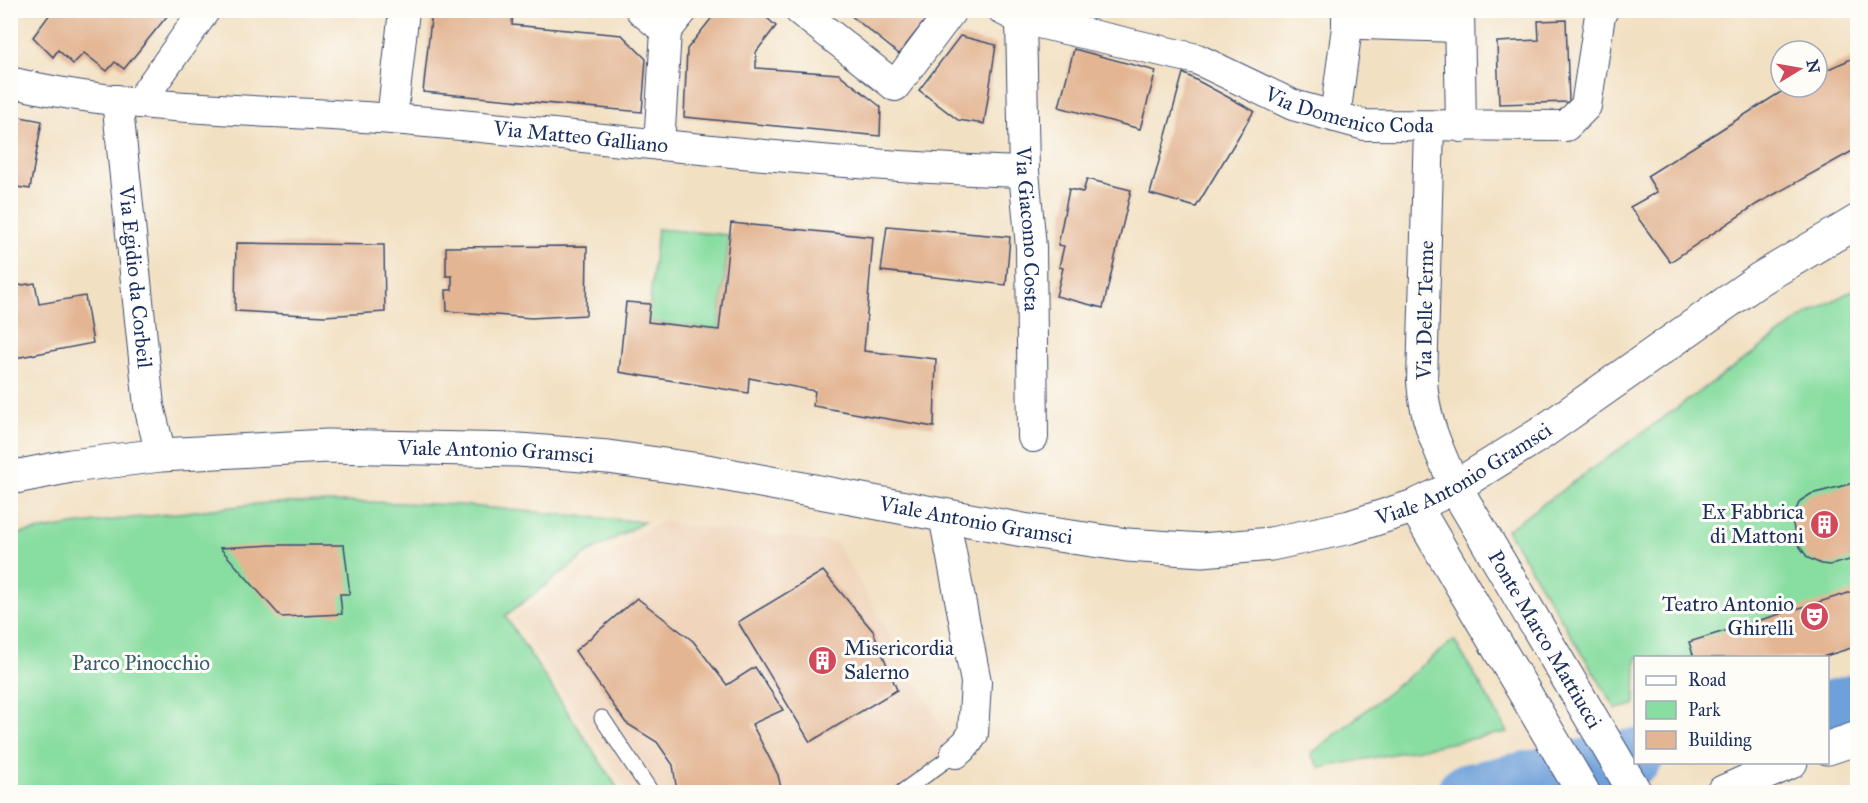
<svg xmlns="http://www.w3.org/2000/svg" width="1868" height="803" viewBox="0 0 1868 803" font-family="'IM FELL Great Primer',serif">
  <rect width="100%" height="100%" fill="#fdfcf7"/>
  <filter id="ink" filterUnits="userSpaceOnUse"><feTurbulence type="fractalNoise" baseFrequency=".0167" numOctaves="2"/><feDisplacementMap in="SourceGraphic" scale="12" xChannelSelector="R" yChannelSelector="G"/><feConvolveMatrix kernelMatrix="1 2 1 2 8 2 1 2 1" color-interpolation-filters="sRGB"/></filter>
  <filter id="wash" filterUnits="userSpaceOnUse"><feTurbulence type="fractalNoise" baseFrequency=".008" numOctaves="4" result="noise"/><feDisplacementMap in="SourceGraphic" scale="24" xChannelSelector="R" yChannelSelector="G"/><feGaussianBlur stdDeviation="1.35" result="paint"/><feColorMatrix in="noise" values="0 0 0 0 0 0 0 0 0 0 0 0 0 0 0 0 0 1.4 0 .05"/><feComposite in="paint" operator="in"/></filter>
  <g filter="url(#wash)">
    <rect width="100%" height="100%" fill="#f2e0c2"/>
    <path fill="#f0d5bc" d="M 660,522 L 837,543 L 961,760 L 919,792 L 628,792 L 514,617 Z"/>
    <g fill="#88dda0" stroke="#52867f" stroke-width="1.5">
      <path d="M 657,229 L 729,235 L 719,330 L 648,322 Z"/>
      <path d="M 1857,288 L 1857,646 L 1819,657 L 1636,658 L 1635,705 L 1616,709 L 1507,530 L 1806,315 Z"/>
      <path d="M 367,502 L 459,505 L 644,522 L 588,553 L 505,616 L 620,792 L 11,792 L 11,535 L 79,524 L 267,503 Z"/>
      <path d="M 1454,640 L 1508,732 L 1320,768 L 1311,754 Z"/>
    </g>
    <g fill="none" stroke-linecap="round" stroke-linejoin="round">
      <g stroke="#6ea0d9" stroke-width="56">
        <path d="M 1828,709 L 1858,701"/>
        <path d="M 1465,792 L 1636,756"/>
      </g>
    </g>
    <g id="blocks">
      <g fill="#e3b593">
        <path d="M 53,10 L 172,10 L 124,69 L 115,62 L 107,71 L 84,53 L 73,64 L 58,50 L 53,57 L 33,37 Z"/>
        <path d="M 432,10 L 513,10 L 512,25 L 622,35 L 646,59 L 642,112 L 423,92 Z"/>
        <path d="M 718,10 L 758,10 L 776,26 L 756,52 L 756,68 L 839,74 L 881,107 L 880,136 L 684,117 L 687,49 Z"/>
        <path d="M 844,10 L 933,10 L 899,54 Z"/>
        <path d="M 1566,20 L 1569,102 L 1499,104 L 1497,42 L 1539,40 L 1538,21 Z"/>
        <path d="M 960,36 L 996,45 L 984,124 L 958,120 L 919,90 Z"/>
        <path d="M 1074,49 L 1156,71 L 1140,129 L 1059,107 Z"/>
        <path d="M 1858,56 L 1858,148 L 1757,204 L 1670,262 L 1630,207 L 1657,192 L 1647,176 L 1789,87 L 1817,87 L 1817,74 Z"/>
        <path d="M 1183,73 L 1254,111 L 1196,207 L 1150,194 Z"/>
        <path d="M 10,115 L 42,121 L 30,189 L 10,186 Z"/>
        <path d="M 1087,179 L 1131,190 L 1103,308 L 1056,296 L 1063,268 L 1059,267 L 1064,246 L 1058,245 L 1069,189 L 1083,192 Z"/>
        <path d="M 731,223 L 873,237 L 864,351 L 936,359 L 934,427 L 813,406 L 815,391 L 749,378 L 748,393 L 619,372 L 626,302 L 650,304 L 648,322 L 719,330 Z"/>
        <path d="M 887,226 L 1010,237 L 1006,285 L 881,271 Z"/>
        <path d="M 236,243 L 384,245 L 385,312 L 324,316 L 235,311 Z"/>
        <path d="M 587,246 L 586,315 L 531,318 L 447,311 L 446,290 L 452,290 L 452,276 L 446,276 L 446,247 Z"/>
        <path d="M 35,283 L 39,304 L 85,296 L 93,343 L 10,359 L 10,287 Z"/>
        <path d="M 1858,482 L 1858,558 L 1830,565 L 1821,564 L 1808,558 L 1797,543 L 1794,530 L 1792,518 L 1800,501 L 1811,494 Z"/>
        <path d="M 272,545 L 344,545 L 350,594 L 340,594 L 342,614 L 281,617 L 220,548 Z"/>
        <path d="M 823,571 L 873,631 L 897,690 L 810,742 L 738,622 Z"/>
        <path d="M 1858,590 L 1858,646 L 1819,658 L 1694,658 L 1689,642 Z"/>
        <path d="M 637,598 L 693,641 L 727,685 L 755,667 L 783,710 L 752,724 L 778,775 L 782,792 L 677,792 L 673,765 L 657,742 L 626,723 L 575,651 Z"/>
      </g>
    </g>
  </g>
  <g filter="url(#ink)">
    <use href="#blocks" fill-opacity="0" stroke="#3b4a6d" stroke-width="1.5"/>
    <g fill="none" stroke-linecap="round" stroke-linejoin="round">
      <defs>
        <g id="lane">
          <path d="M 602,718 L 651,792"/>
          <path d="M 902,792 L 956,753"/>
        </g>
        <g id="street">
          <path d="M 641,10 L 666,31 L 659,145"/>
          <path d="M 799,10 L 895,86 L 952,10"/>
          <path id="s1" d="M 1003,10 L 1021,19 L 1197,59 L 1293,105 L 1365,125 L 1566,126 L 1586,106 L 1600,15 L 1603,10"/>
          <path d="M 1362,10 L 1362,24 L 1459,27"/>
          <path d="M 1459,10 L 1461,127"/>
          <path id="s2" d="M 1021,19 L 1024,172 L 1031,247 L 1033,437"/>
          <path d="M 666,31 L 683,10"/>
          <path id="s3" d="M 10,82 C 135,112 265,109 392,119 C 602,136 812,166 1024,172"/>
          <path id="s4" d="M 117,100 L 149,406 L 161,455"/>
          <path d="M 139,103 L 205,10"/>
          <path d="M 1335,117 L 1347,27 L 1347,10"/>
          <path d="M 392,119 L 404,10"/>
          <path d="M 1429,127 L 1422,382 C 1425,423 1439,450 1455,487"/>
          <path d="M 944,516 L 976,682 L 973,734 L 966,744 L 956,753"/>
        </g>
        <g id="secondary">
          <path id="s5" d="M 10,478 L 71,466 L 161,455 L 327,446 L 519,450 L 608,457 L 707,471 L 1023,530 L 1127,545 L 1202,550 L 1271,544 L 1350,527 L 1415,506 L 1455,487 L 1540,434 L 1760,279 L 1858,221"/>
          <path id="s6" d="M 1455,487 L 1635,792"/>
          <path d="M 1415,506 L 1583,792"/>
        </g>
        <g id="highway">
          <path d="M 1828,748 L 1858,738"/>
          <path d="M 1723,792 L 1791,762"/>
        </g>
      </defs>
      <use href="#lane" stroke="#3b4a6d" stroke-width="17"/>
      <use href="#street" stroke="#3b4a6d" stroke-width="32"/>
      <use href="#secondary" stroke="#3b4a6d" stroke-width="35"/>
      <use href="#highway" stroke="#3b4a6d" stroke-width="35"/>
      <use href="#lane" stroke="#fff" stroke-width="15"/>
      <use href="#street" stroke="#fff" stroke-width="30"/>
      <use href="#secondary" stroke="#fff" stroke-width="33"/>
      <use href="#highway" stroke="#fff" stroke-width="33"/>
    </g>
  </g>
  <defs>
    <symbol id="building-disc" viewBox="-11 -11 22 22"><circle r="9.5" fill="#d1495b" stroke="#fdfcf7"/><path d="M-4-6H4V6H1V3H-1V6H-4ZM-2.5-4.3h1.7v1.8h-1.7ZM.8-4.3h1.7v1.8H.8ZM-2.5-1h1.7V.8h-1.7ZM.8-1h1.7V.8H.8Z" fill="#fff"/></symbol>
    <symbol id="theatre-disc" viewBox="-11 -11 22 22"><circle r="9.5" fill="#d1495b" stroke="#fdfcf7"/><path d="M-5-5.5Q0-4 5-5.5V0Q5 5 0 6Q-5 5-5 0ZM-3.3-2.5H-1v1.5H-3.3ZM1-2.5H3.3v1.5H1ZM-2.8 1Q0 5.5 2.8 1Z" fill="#fff"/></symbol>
  </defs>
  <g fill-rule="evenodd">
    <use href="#building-disc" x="1808" y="508" width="33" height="33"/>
    <use href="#theatre-disc" x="1798" y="600" width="33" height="33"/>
    <use href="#building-disc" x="806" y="644" width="33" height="33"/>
  </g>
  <g text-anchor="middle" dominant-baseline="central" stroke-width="6" stroke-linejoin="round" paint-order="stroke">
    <g font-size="21" fill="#1b2f5e" stroke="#fdfcf7">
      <text stroke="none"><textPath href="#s1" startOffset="364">Via Domenico Coda</textPath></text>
      <text stroke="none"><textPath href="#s3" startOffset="574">Via Matteo Galliano</textPath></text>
      <text stroke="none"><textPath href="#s2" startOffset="210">Via Giacomo Costa</textPath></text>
      <text stroke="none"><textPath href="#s4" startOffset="178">Via Egidio da Corbeil</textPath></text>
      <text transform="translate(1425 310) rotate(-89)">Via Delle Terme</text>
      <text stroke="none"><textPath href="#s5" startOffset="488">Viale Antonio Gramsci</textPath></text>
      <text stroke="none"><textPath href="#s5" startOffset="1478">Viale Antonio Gramsci</textPath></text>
      <text stroke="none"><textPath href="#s5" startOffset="974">Viale Antonio Gramsci</textPath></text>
      <text stroke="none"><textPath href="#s6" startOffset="177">Ponte Marco Mattiucci</textPath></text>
    </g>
    <g font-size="21" fill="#1b2f5e" stroke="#fdfcf7" text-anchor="end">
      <text x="1804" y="512">Ex Fabbrica<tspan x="1804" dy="24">di Mattoni</tspan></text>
      <text x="1794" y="604">Teatro Antonio<tspan x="1794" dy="24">Ghirelli</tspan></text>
      <text x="844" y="648" text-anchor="start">Misericordia<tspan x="844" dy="24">Salerno</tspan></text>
    </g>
    <g font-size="21" fill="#365a6e" stroke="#fdfcf7">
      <text x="141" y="663">Parco Pinocchio</text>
    </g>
  </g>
  <rect width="1868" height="803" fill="none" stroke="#fdfcf7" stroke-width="36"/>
  <rect x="1634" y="656" width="195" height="108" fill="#fdfcf7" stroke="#a3aaba" stroke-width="1.5"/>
  <rect x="1646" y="676" width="30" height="9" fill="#ffffff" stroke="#a3aaba" stroke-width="1.5"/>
  <text x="1688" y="686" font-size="18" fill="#1b2f5e">Road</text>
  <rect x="1646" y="701" width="30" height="18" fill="#88dda0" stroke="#a3aaba" stroke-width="1.5"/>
  <text x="1688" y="716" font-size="18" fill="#1b2f5e">Park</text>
  <rect x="1646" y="731" width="30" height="18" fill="#e3b593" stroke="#a3aaba" stroke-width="1.5"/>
  <text x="1688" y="746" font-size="18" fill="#1b2f5e">Building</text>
  <g transform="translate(1799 69) rotate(79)"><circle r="28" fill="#fdfcf7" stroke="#a3aaba" stroke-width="1.5"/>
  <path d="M0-4.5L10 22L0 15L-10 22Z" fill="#d1495b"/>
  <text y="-9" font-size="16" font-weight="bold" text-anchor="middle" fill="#1b2f5e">N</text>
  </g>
</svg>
